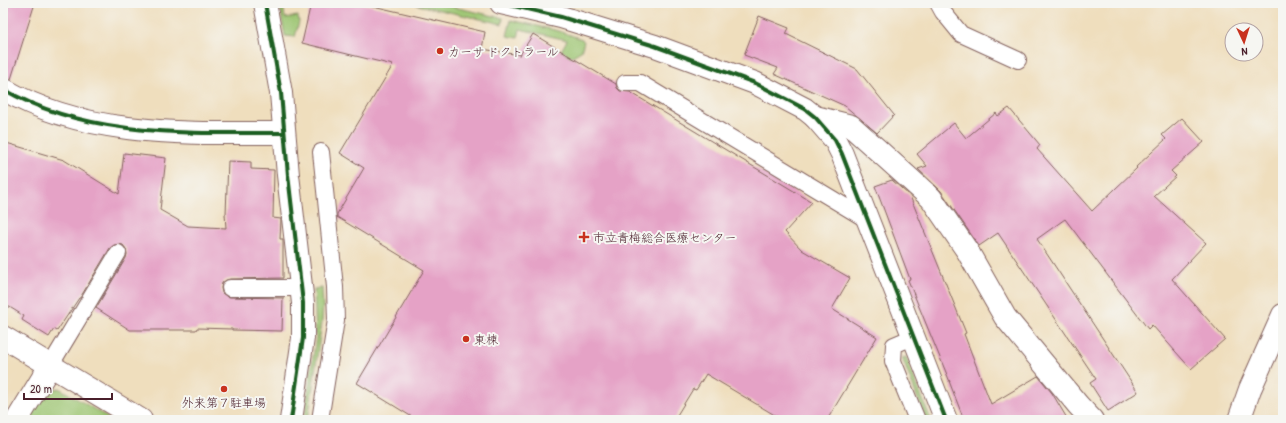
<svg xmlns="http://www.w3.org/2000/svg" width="1286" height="423" viewBox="0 0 1286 423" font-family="'Patrick Hand','Klee One',sans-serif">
  <rect width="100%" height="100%" fill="#f6f6f2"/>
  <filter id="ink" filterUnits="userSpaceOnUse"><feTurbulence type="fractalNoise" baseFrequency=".025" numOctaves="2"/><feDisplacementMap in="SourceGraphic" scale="8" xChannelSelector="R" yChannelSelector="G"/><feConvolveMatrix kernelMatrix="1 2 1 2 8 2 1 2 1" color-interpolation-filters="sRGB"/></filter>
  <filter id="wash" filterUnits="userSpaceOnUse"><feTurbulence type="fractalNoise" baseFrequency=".012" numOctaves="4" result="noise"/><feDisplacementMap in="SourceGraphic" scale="16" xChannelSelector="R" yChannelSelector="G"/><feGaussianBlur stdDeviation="0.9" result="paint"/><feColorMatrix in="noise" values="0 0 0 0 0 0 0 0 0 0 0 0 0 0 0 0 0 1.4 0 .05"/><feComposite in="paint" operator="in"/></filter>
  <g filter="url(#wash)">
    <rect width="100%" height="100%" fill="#efdebd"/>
    <g fill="#9cc571" stroke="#73724e">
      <path d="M 279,3 L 283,3 L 285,18 L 298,16 L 299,22 L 295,37 L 285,36 Z"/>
      <path d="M 409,3 L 436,3 L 503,18 L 502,24 Z"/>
      <path d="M 511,20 L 559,31 L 582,39 L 584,42 L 581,51 L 571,57 L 561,51 L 567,40 L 520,29 L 518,38 L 507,36 Z"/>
      <path d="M 322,288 L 323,306 L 322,322 L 308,420 L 304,420 L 316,336 L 314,289 Z"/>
      <path d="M 906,357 L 931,420 L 926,420 L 902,358 Z"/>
      <path d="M 59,388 L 112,420 L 28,420 L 45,391 Z"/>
    </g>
    <g id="blocks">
      <g fill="#e5a2c6">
        <path d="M 3,3 L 35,3 L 11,79 L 3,77 Z"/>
        <path d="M 311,3 L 360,3 L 485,32 L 482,49 L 520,55 L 533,34 L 616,84 L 617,88 L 620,91 L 630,92 L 812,202 L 785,232 L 802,250 L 850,278 L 832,309 L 877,337 L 827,420 L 783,420 L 706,374 L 696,390 L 693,389 L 674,420 L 417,420 L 357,383 L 424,270 L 337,217 L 337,214 L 364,168 L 340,153 L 393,65 L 302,43 Z"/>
        <path d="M 759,16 L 789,28 L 786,34 L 857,69 L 894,115 L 877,133 L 845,106 L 774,74 L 778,68 L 744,55 Z"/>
        <path d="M 1009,108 L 1040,145 L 1037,149 L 1092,211 L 1137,168 L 1136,167 L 1166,139 L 1162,135 L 1182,118 L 1204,142 L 1171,171 L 1176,176 L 1154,196 L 1206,243 L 1172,279 L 1225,339 L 1191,369 L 1152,325 L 1148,329 L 1065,219 L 1037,239 L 1138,392 L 1108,411 L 1090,383 L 1096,379 L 998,233 L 979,246 L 941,191 L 918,169 L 927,166 L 917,154 L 954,123 L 966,138 L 996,113 L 998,116 Z"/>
        <path d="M 3,142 L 64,160 L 119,194 L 124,153 L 166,158 L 160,210 L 188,226 L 226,228 L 225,214 L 226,214 L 228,161 L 251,162 L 251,169 L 274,170 L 273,218 L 281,219 L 280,239 L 283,239 L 283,278 L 230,279 L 226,280 L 222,283 L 221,288 L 222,293 L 226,296 L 230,297 L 283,298 L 282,331 L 232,330 L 232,329 L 197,328 L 196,330 L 130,330 L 96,308 L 126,258 L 127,254 L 126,249 L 123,245 L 119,244 L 114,245 L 110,248 L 80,298 L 79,298 L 57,331 L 54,329 L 49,337 L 22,320 L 24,316 L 3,303 Z"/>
        <path d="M 892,180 L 910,196 L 966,333 L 964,334 L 991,404 L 1038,376 L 1052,393 L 1068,420 L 964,420 L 949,381 L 950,382 L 908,280 L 910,279 L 875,186 Z"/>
      </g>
    </g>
  </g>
  <g filter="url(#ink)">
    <use href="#blocks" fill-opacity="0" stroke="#84625e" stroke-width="1"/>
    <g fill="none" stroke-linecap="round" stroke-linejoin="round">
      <defs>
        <g id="lane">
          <path d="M 938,3 L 943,12 L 961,34 L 1018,60"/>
          <path d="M 625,83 L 640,83 L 869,221"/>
          <path d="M 230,288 L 301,288"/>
          <path d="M 913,337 L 894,345 L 893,361 L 917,420"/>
          <path d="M 50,366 L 118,253"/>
          <path d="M 320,420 L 336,320 L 335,287 L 321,152"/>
        </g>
        <g id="street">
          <path d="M 265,3 L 281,93 L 288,175 L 303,303 L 303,338 L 291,420"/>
          <path d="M 501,3 L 561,17 L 655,46 L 755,83 L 805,109 L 815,117 L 835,140 L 842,154 L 946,420"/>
          <path d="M 3,89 C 87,138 190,133 284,133"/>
          <path d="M 815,117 L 851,126 L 931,198 L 968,252 L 1005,317 L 1078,405 L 1092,420"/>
          <path d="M 17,420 L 50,366"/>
          <path d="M 1239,420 L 1250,389 L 1283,315"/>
        </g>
        <path id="secondary" d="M 3,337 L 141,420"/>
      </defs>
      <use href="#lane" stroke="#84625e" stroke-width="18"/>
      <use href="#street" stroke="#84625e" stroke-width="24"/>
      <use href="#secondary" stroke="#84625e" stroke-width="24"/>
      <use href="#lane" stroke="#fff" stroke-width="16"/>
      <use href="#street" stroke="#fff" stroke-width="22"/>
      <use href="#secondary" stroke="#fff" stroke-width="22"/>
      <defs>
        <g id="cycleway">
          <path d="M 265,3 L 281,93 L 288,175 L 303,303 L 303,338 L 291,420"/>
          <path d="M 501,3 L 561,17 L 655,46 L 755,83 L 805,109 L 815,117 L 835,140 L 842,154 L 946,420"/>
          <path d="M 3,89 C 87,138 190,133 284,133"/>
        </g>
      </defs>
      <use href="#cycleway" stroke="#f6f6f2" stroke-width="6"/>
      <use href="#cycleway" stroke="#1b5e20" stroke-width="4"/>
    </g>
  </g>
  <g fill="#c8321e" stroke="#f6f6f2" stroke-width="1.5">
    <circle cx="440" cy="51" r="4"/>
    <path d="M582 231h4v4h4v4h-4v4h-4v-4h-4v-4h4z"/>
    <circle cx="466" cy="339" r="4"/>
    <circle cx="224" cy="389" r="4"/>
  </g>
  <g text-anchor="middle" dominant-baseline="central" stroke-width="4" stroke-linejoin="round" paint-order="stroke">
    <g font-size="12" fill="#4a1f2b" stroke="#f6f6f2" text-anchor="start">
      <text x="448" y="51">カーサ ドクトラール</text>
      <text x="593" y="237">市立青梅総合医療センター</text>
      <text x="474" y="339">東棟</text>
      <text x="224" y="402" text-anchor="middle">外来第７駐車場</text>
    </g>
  </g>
  <rect width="1286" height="423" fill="none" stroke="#f6f6f2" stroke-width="16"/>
  <g transform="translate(1244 42) rotate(176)"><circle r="19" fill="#f6f6f2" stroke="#b1a0a2"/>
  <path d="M0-3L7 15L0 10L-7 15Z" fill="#c8321e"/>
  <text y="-6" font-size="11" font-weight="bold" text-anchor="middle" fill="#4a1f2b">N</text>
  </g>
  <path d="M24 393v6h88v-6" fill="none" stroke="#4a1f2b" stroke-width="2"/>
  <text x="30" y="393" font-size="12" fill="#4a1f2b" stroke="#f6f6f2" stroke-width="3" paint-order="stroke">20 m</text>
</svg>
